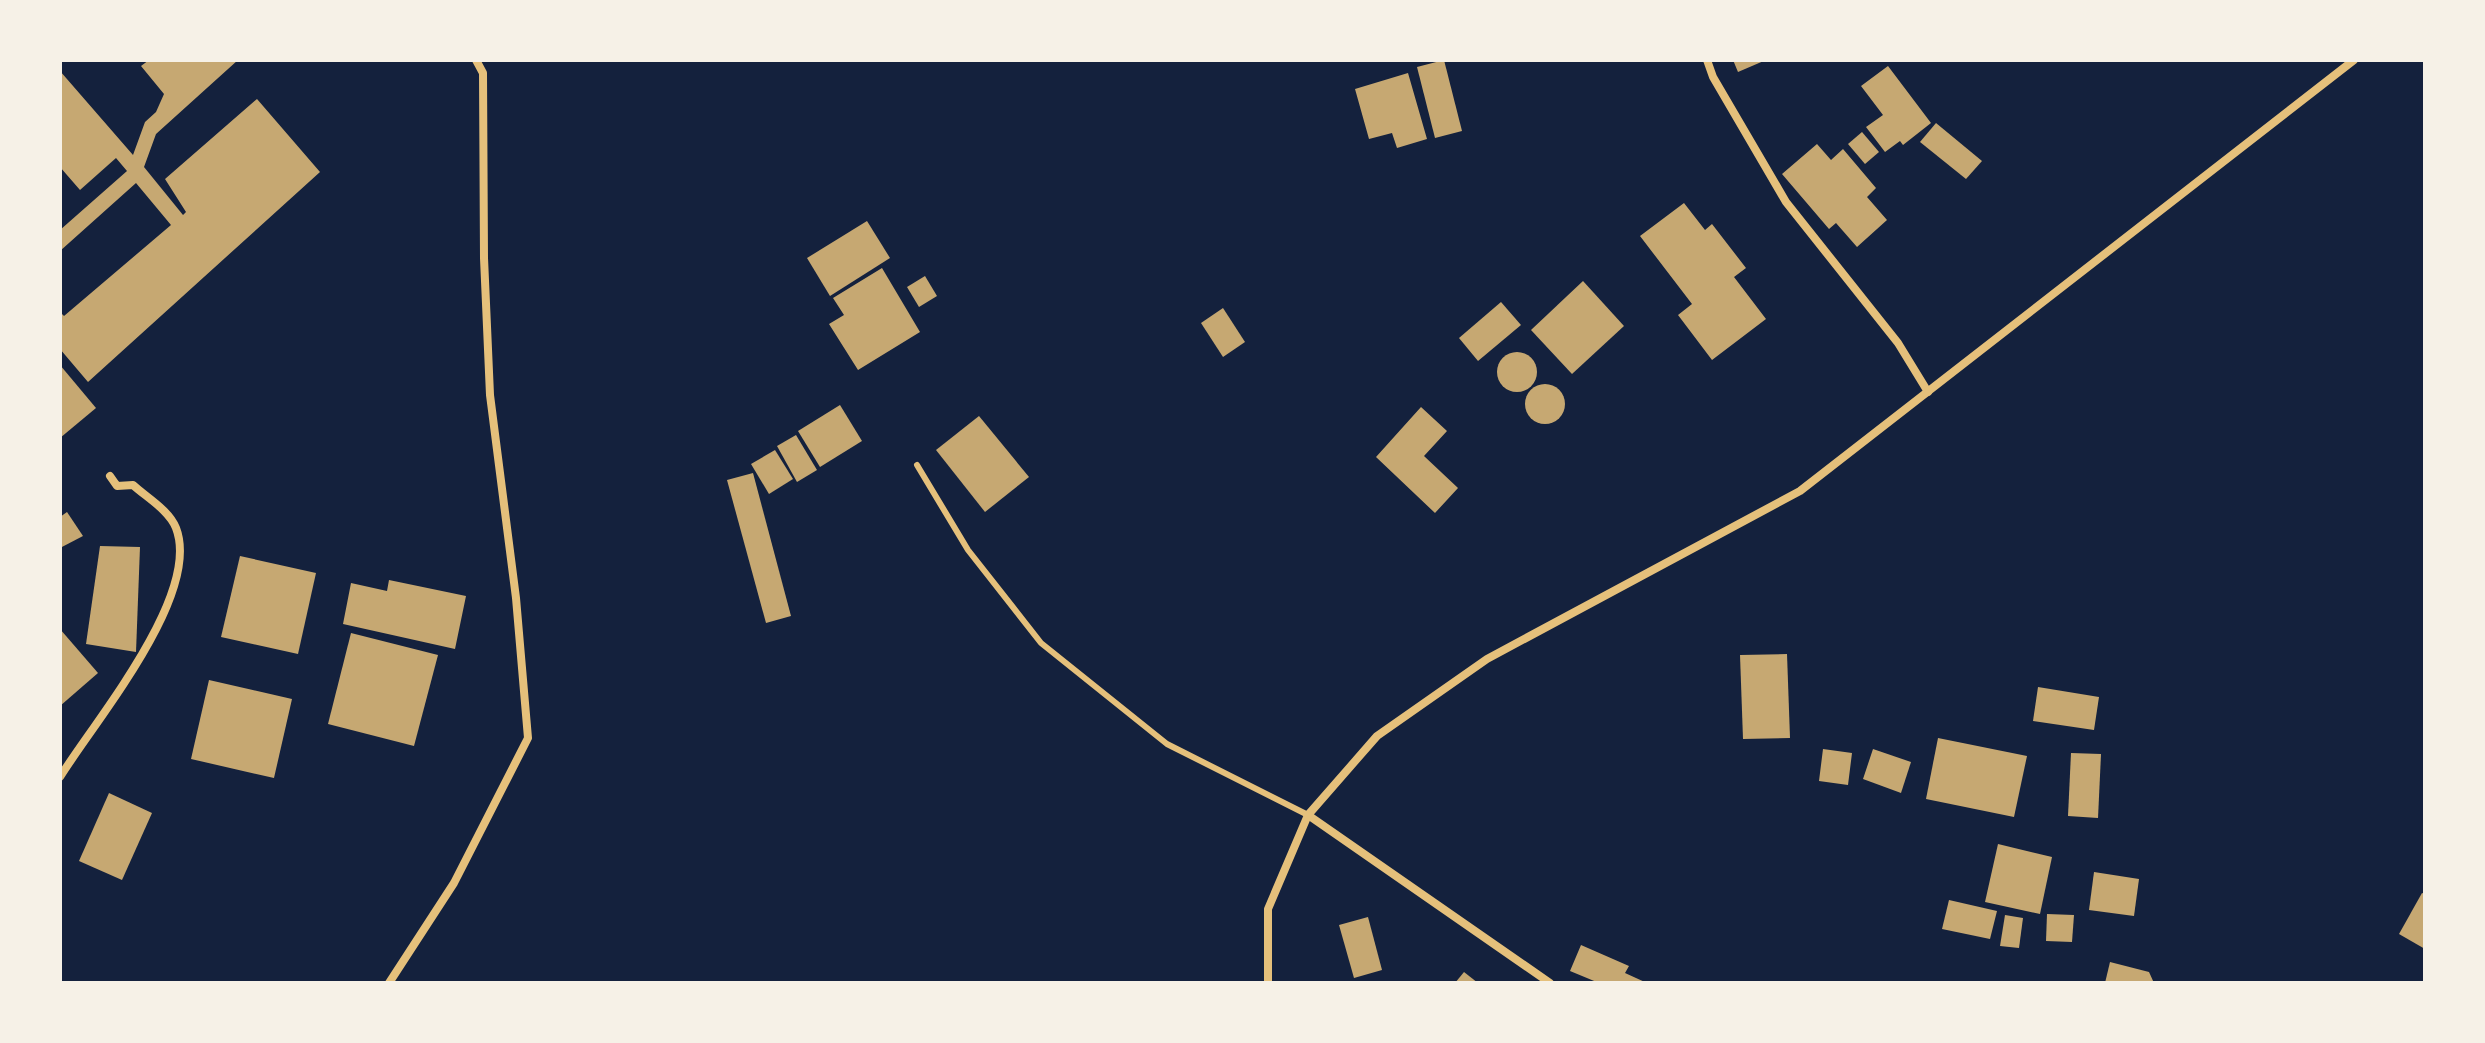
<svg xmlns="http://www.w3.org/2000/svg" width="2485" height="1043" viewBox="0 0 2485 1043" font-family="'Sofia Sans Condensed',sans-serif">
  <rect width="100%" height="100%" fill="#14213d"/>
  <g fill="#c6a872">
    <path d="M 149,60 L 238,60 L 156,134 L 144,167 L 183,215 L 186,212 L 165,179 L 257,99 L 320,172 L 88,382 L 60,349 L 60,312 L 64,316 L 171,225 L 136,183 L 60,251 L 60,230 L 127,171 L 116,158 L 80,190 L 60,167 L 60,71 L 133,155 L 145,122 L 156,112 L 164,94 L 141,66 Z"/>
    <path d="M 1444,60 L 1462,131 L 1435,138 L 1417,67 Z"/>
    <path d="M 1733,60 L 1766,60 L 1738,72 Z"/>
    <path d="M 1888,66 L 1931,123 L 1903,145 L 1900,141 L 1885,152 L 1866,127 L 1883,115 L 1861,86 Z"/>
    <path d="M 1408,73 L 1427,139 L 1397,148 L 1392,133 L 1369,139 L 1355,89 Z"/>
    <path d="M 1936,123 L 1982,161 L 1966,179 L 1920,142 Z"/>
    <path d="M 1862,132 L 1879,152 L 1865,164 L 1848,144 Z"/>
    <path d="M 1817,144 L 1831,160 L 1843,149 L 1876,188 L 1867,197 L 1887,220 L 1857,247 L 1836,223 L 1829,229 L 1782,174 Z"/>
    <path d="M 1684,203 L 1705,230 L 1712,224 L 1746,268 L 1734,277 L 1766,319 L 1712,360 L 1678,315 L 1692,304 L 1640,236 Z"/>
    <path d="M 867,221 L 890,258 L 830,296 L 807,258 Z"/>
    <path d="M 882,268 L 920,332 L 858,370 L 829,324 L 844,315 L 833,298 Z"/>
    <path d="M 925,276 L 937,296 L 919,307 L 907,287 Z"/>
    <path d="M 1583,281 L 1624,326 L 1572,374 L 1531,330 Z"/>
    <path d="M 1501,302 L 1521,325 L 1478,361 L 1459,338 Z"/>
    <path d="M 1223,308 L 1245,342 L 1223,357 L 1201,323 Z"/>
    <circle cx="1517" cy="372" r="20"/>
    <path d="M 60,365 L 96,408 L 60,438 Z"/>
    <circle cx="1545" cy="404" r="20"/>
    <path d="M 840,405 L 862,441 L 820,467 L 798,431 Z"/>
    <path d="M 1421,407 L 1447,431 L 1424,456 L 1458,488 L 1435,513 L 1376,457 Z"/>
    <path d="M 979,416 L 1029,477 L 985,512 L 936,450 Z"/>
    <path d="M 796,435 L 817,470 L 797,482 L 777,446 Z"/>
    <path d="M 775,450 L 793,479 L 769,494 L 751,464 Z"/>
    <path d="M 753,473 L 791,616 L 766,623 L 727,480 Z"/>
    <path d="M 67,512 L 83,536 L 60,548 L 60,517 Z"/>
    <path d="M 100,546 L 140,547 L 136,652 L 86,644 Z"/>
    <path d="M 240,556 L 316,573 L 298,654 L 221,637 Z"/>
    <path d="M 389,580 L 466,596 L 455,649 L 343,624 L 351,583 L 387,591 Z"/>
    <path d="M 60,629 L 98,673 L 60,706 Z"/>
    <path d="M 351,633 L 438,655 L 414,746 L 328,724 Z"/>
    <path d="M 1787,654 L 1790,738 L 1743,739 L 1740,655 Z"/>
    <path d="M 209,680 L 292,699 L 274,778 L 191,759 Z"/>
    <path d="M 2038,687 L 2099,697 L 2094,730 L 2033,721 Z"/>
    <path d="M 1938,738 L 2027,756 L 2014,817 L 1926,799 Z"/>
    <path d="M 1823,749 L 1852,753 L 1848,785 L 1819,781 Z"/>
    <path d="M 1873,749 L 1911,762 L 1901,793 L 1863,779 Z"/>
    <path d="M 2071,753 L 2101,754 L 2098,818 L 2068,816 Z"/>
    <path d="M 109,793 L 152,813 L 122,880 L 79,861 Z"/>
    <path d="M 1998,844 L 2052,857 L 2040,914 L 1985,902 Z"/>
    <path d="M 2094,872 L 2139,879 L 2134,916 L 2089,910 Z"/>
    <path d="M 2422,893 L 2425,894 L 2425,949 L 2399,934 Z"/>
    <path d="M 1949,900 L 1997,911 L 1990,939 L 1942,929 Z"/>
    <path d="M 2047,914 L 2074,915 L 2072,942 L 2046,941 Z"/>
    <path d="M 2005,915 L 2023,918 L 2019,948 L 2000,946 Z"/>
    <path d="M 1368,917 L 1382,970 L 1354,978 L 1339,925 Z"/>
    <path d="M 1581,945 L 1629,966 L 1625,973 L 1647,983 L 1599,983 L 1570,971 Z"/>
    <path d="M 2110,962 L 2149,972 L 2154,983 L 2105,983 Z"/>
    <path d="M 1464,972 L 1478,983 L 1455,983 Z"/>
  </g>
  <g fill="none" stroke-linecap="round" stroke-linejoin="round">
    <path stroke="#e5c07b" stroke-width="6" d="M 917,465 L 968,550 L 1041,643 L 1167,744 L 1308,815"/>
    <g stroke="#e5c07b" stroke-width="8">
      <path d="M 1707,60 L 1713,77 L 1786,202 L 1898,343 L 1928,392"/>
      <path d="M 60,777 C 94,722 202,595 176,528 C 169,510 146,497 133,485 L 117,486 L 110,476"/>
      <path d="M 1308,815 L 1550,983"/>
      <path d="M 389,983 L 454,883 L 528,738 L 516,598 L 490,395 L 484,258 L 483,73 L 476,60"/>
      <path d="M 1268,983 L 1268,909 L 1308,815 L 1377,736 L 1487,659 L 1800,491 L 2354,60"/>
    </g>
  </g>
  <rect width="2485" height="1043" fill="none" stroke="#f6f1e7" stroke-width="124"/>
</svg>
